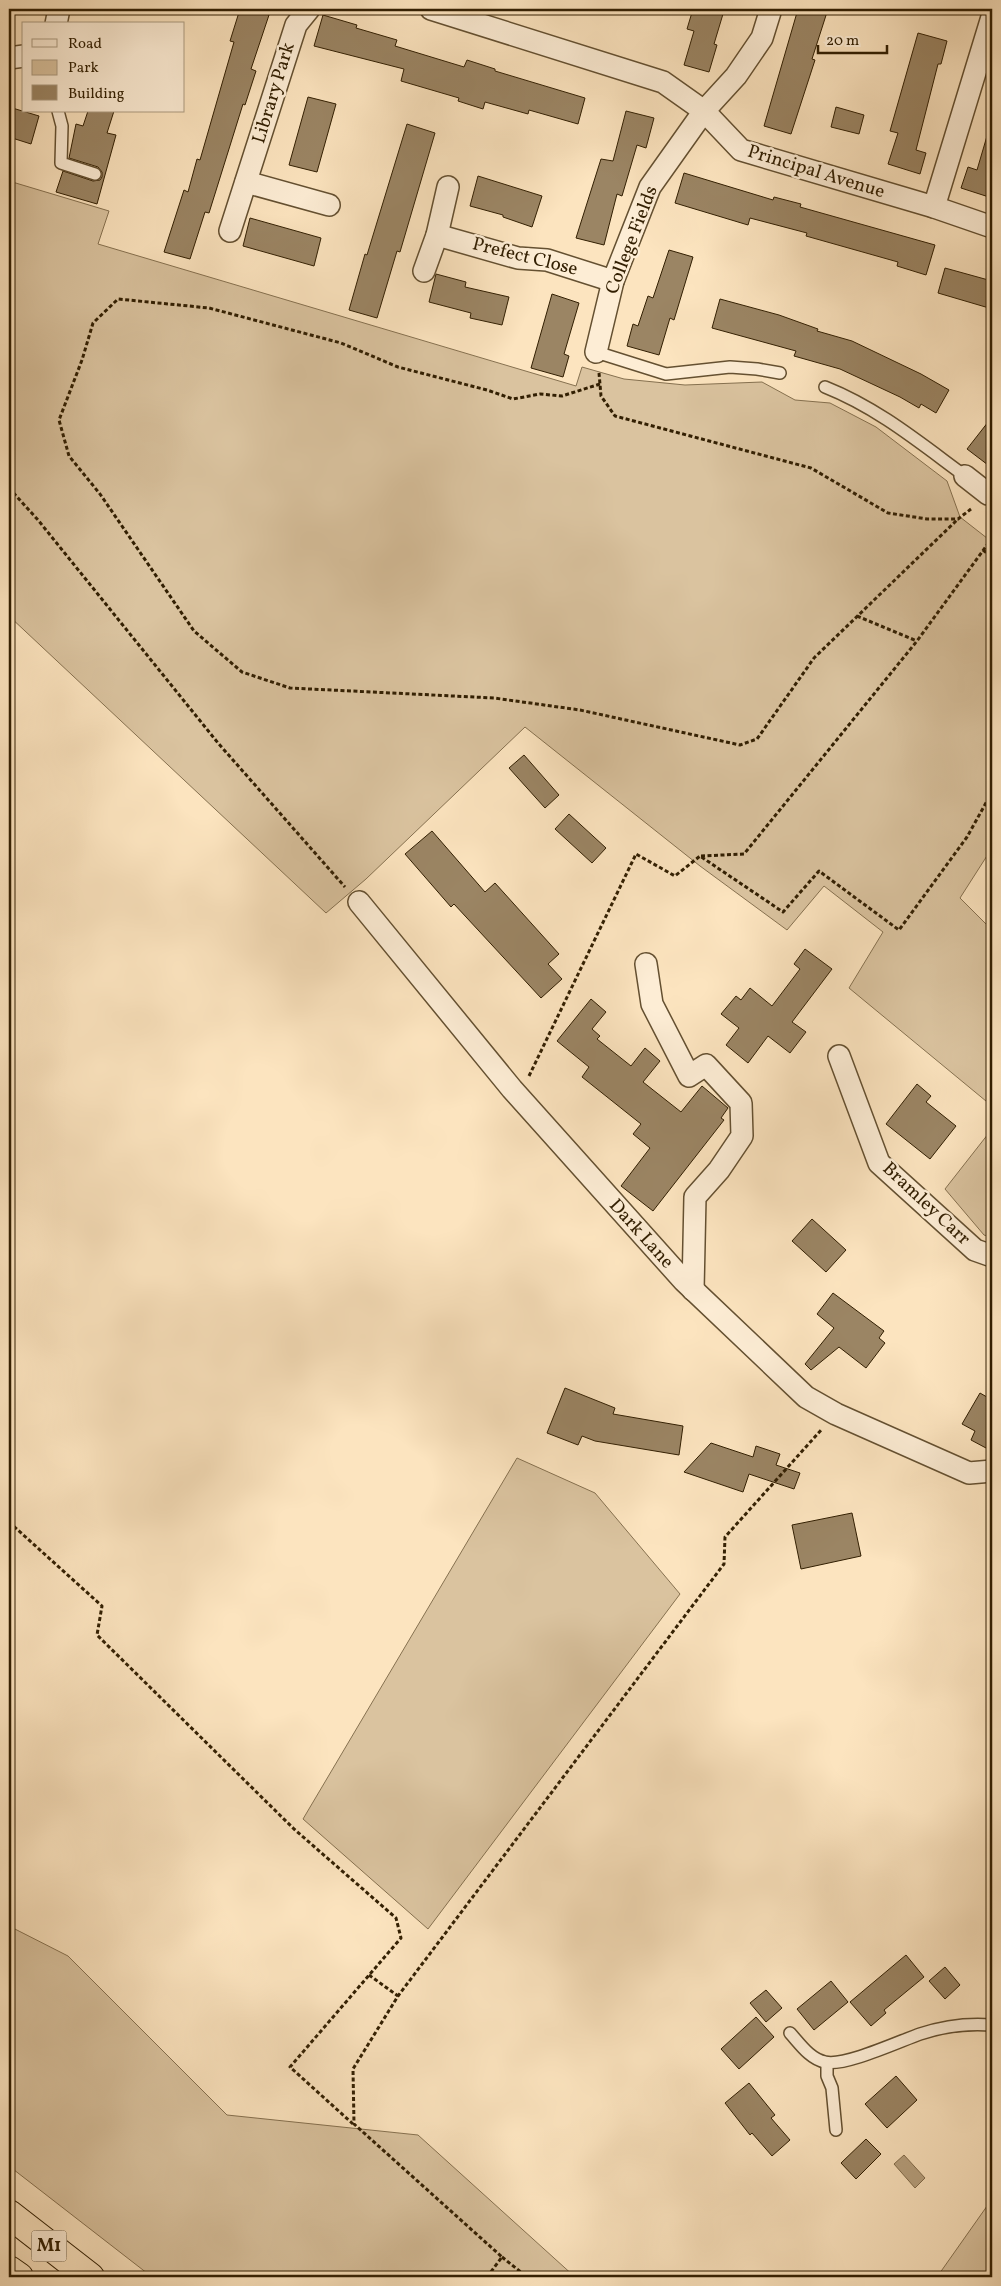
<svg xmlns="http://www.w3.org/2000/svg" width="1001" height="2286" viewBox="0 0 1001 2286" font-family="Vollkorn,serif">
  <rect width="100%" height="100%" fill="#fce4bf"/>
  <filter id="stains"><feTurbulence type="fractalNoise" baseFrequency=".004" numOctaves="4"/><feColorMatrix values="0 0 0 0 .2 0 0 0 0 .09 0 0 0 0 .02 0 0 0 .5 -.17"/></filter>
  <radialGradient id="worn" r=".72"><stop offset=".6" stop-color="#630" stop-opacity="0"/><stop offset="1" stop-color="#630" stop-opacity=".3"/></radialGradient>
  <g fill="#dac39f" stroke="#867150">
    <path d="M 9,181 L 109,211 L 98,244 L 576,386 L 582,367 L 624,379 L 685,385 L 762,382 L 795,400 L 830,403 L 876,427 L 947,481 L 960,517 L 992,542 L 992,848 L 960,898 L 992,930 L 992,1106 L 849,988 L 883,932 L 824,886 L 787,930 L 700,866 L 525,727 L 366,879 L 326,913 L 9,616 Z"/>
    <path d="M 992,1129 L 992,1238 L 984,1235 L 945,1189 Z"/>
    <path d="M 517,1458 L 595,1493 L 680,1594 L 428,1929 L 303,1819 Z"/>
    <path d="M 9,1926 L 68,1956 L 227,2115 L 418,2135 L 575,2277 L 152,2277 L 9,2166 Z"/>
    <path d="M 992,2199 L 992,2277 L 937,2277 Z"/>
  </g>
  <path fill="#b7a17f" stroke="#826d4d" d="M 904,2155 L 925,2178 L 915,2188 L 894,2164 Z"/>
  <g fill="#9b8564" stroke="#321f02">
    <path d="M 240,9 L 248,9 L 269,15 L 251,69 L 256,71 L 245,105 L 243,104 L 209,213 L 205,212 L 190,259 L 164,252 L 184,190 L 188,192 L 197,159 L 200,160 L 234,42 L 230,41 Z"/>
    <path d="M 693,9 L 704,9 L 723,14 L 714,44 L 717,45 L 709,72 L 684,65 L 694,31 L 687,29 Z"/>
    <path d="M 798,9 L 828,9 L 812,59 L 815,60 L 791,134 L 764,126 Z"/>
    <path d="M 323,15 L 357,25 L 356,28 L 397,40 L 395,46 L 464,67 L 467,60 L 495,69 L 495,71 L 585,98 L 578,124 L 529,110 L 528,114 L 485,102 L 483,109 L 458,101 L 459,98 L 401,81 L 404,69 L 314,46 Z"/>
    <path d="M 918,33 L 947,41 L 941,64 L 938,64 L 916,150 L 926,153 L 920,174 L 888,164 L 898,133 L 890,131 Z"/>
    <path d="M 308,97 L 336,104 L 317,172 L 289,165 Z"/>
    <path d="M 9,107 L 39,116 L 31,144 L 9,137 Z"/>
    <path d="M 836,107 L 864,115 L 859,134 L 831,127 Z"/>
    <path d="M 88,111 L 114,111 L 107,133 L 116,135 L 97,204 L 56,192 L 63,171 L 93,181 L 100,180 L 102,177 L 102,172 L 98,167 L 69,158 L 76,124 L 83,126 Z"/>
    <path d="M 626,111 L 654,118 L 646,148 L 637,145 L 622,196 L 617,194 L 604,245 L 576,238 L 601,159 L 613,161 Z"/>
    <path d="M 407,124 L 435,133 L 400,252 L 397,251 L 377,318 L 349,310 L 365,254 L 367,255 Z"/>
    <path d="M 987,136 L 992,137 L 992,198 L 961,188 L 968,167 L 977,170 Z"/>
    <path d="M 684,173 L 773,200 L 774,197 L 801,204 L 800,207 L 935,245 L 926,275 L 897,266 L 898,262 L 806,236 L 807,233 L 750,218 L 748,225 L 675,203 Z"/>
    <path d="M 478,176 L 542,196 L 532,227 L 503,217 L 503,215 L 470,206 Z"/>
    <path d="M 250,218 L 321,238 L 314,266 L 243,246 Z"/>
    <path d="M 669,250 L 693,257 L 674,320 L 670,318 L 659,355 L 627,346 L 633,324 L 638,326 L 648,296 L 653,298 Z"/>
    <path d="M 945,268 L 992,281 L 992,297 L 989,308 L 938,293 Z"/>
    <path d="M 436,274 L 466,282 L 465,287 L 509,297 L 502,325 L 470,318 L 471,313 L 429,302 Z"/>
    <path d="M 552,294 L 579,303 L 564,354 L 569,356 L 563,377 L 531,368 Z"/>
    <path d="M 720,299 L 779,315 L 818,329 L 817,331 L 852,341 L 921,374 L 949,390 L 936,413 L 921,404 L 919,408 L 900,397 L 840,369 L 794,356 L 796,351 L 712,328 Z"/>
    <path d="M 992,417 L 992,468 L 967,449 Z"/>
    <path d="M 524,755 L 559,795 L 545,808 L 509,768 Z"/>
    <path d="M 569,814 L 606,848 L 592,863 L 555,829 Z"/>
    <path d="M 432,831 L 485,892 L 495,883 L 559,954 L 548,964 L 562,979 L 541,998 L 454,904 L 451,907 L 405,854 Z"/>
    <path d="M 805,949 L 832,969 L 792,1022 L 806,1032 L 790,1053 L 768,1036 L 748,1063 L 726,1045 L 739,1028 L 721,1014 L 736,996 L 741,1000 L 750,988 L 772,1006 L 800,969 L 794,964 Z"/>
    <path d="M 591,999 L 606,1012 L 592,1029 L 600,1036 L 597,1039 L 631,1066 L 645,1048 L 660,1061 L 643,1082 L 681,1112 L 702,1086 L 728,1108 L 721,1118 L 724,1120 L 653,1211 L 621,1186 L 650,1148 L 633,1134 L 641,1124 L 582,1077 L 589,1067 L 557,1041 Z"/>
    <path d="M 917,1084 L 931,1096 L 926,1102 L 956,1126 L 930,1159 L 886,1124 Z"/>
    <path d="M 812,1219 L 846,1250 L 826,1272 L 792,1241 Z"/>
    <path d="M 833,1293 L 884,1331 L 879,1338 L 885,1343 L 866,1368 L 839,1347 L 811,1370 L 805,1364 L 834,1328 L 817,1314 Z"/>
    <path d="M 565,1388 L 615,1408 L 613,1414 L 683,1426 L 679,1455 L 595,1441 L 582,1436 L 578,1445 L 547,1433 Z"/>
    <path d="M 980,1393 L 992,1400 L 992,1441 L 991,1440 L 986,1448 L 971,1440 L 975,1431 L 962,1424 Z"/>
    <path d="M 711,1443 L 753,1457 L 756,1446 L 780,1454 L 776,1465 L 800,1473 L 794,1489 L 749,1474 L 743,1492 L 684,1472 Z"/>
    <path d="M 852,1513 L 861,1556 L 801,1569 L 792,1525 Z"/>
    <path d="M 906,1955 L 924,1977 L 884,2010 L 886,2013 L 871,2026 L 850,2002 Z"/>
    <path d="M 945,1967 L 960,1985 L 945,1999 L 929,1981 Z"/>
    <path d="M 831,1981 L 848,2002 L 814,2030 L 797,2009 Z"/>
    <path d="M 766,1990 L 782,2008 L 766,2022 L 750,2003 Z"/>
    <path d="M 756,2017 L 774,2037 L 739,2069 L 721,2049 Z"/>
    <path d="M 896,2076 L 917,2100 L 887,2128 L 865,2104 Z"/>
    <path d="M 749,2083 L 775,2115 L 771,2118 L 790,2140 L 772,2156 L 752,2133 L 750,2135 L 725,2103 Z"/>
    <path d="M 866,2139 L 881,2154 L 856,2179 L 841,2163 Z"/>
  </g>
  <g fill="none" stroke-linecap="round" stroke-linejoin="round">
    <defs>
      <g id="lane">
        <path d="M 58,111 L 62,126 L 61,163 L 95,174"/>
        <path d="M 596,352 L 666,374 L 730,367 L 757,369 L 780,373"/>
        <path d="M 825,387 C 878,408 920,443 965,476"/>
        <path d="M 790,2033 C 800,2044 810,2059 825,2062 C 844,2067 900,2041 920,2034 C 944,2026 968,2023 992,2025"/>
        <path d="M 827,2063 L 827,2076 L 832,2088 L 836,2130"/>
      </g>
      <g id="street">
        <path d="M 431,9 L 663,82 L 704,111 L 741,150 L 934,207 L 992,227"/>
        <path d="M 56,24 L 59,9"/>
        <path d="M 9,58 L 24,56"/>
        <path d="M 246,182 L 329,205"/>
        <path d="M 934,207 L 992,17"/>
        <path d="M 230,231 L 296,25 L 309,9"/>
        <path d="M 437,235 L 518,258 L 547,260 L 613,281"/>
        <path d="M 424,271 L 437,235 L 448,187"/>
        <path d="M 596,352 L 613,281 L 650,187 L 704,111 L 736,76 L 762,38 L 771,9"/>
        <path d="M 965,476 L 988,494 L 992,494"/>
        <path d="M 359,902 L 512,1089 L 684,1281 L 806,1397 L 836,1414 L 969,1473 L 992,1471"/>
        <path d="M 646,964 L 652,1004 L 689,1076 L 706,1065 L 741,1103 L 742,1136 L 719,1170 L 695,1197 L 693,1290"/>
        <path d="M 839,1056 L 879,1163 L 975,1250 L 992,1256"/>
      </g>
      <g id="highway">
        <path d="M 9,2214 L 90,2277"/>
        <path d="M 9,2270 L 19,2277"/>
      </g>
    </defs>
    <use href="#lane" stroke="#645031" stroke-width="14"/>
    <use href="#street" stroke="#645031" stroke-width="24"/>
    <use href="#highway" stroke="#321f02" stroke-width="30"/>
    <g stroke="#321f02" stroke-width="3" stroke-dasharray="4 2.5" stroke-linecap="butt">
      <path d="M 599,373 L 601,396 L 615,416 L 811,468 L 888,513 L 927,519 L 958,519 L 971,509"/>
      <path d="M 600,384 L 562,396 L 540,394 L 513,399 L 487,390 L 398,367 L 341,343 L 209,308 L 118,299 L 93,323 L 82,360 L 59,420 L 69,456 L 100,494 L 194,631 L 242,672 L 290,688 L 494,698 L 580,710 L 740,745 L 757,739 L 814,658 L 958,519"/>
      <path d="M 9,488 L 38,520 L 218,743 L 345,887"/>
      <path d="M 983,550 L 992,557"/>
      <path d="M 857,616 L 917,641"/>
      <path d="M 701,856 L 744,854 L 917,641 L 990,541"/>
      <path d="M 529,1076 L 636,854 L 675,876 L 700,856 L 783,912 L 819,871 L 899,930 L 967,837 L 992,792"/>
      <path d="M 9,1522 L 102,1606 L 97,1635 L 294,1829 L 396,1918 L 401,1938 L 290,2067 L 353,2124"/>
      <path d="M 369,1975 L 398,1996"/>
      <path d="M 502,2257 L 527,2277"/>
      <path d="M 487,2277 L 502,2257 L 354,2124 L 353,2069 L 398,1996 L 724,1564 L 725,1537 L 822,1429"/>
    </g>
    <use href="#lane" stroke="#fdedd5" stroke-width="11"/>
    <use href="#street" stroke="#fdedd5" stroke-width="21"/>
    <use href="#highway" stroke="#fce4bf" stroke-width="28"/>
  </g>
  <g text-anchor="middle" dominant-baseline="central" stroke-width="5" stroke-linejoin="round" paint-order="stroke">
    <rect fill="#fdedd5" stroke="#6f5d41" stroke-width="1" x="31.5" y="2230.5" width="35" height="31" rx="4"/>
    <g font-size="18" font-weight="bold" fill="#321f02">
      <text x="49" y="2246">M1</text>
    </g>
    <g font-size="19" fill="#321f02" stroke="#fdedd5">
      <text transform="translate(274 93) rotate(-73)">Library Park</text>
      <text transform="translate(816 172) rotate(17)">Principal Avenue</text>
      <text transform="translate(632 240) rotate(-69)">College Fields</text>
      <text transform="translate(525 257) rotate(14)">Prefect Close</text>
      <text transform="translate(926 1204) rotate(43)">Bramley Carr</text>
      <text transform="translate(641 1234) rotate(48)">Dark Lane</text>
    </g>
  </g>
  <rect width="1001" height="2286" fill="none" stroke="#fce4bf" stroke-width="30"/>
  <rect x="10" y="10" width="981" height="2266" fill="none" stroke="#321f02" stroke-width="2.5"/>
  <rect x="15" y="15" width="971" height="2256" fill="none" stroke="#321f02"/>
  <rect x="22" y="22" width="162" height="90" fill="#fdedd5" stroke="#ac9b81"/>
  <rect x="32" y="39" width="25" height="8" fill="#fdedd5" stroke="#ac9b81"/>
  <text x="68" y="48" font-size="15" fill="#321f02">Road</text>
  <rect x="32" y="60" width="25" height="15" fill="#dac39f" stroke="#ac9b81"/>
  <text x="68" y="72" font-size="15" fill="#321f02">Park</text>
  <rect x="32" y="85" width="25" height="15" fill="#9b8564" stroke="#ac9b81"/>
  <text x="68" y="98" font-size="15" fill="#321f02">Building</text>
  <path d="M818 45v8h69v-8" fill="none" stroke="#321f02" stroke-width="2.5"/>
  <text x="826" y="45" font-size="15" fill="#321f02" stroke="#fdedd5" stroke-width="4" paint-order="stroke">20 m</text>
  <rect width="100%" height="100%" filter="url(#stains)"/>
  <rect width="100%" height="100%" fill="url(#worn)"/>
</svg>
